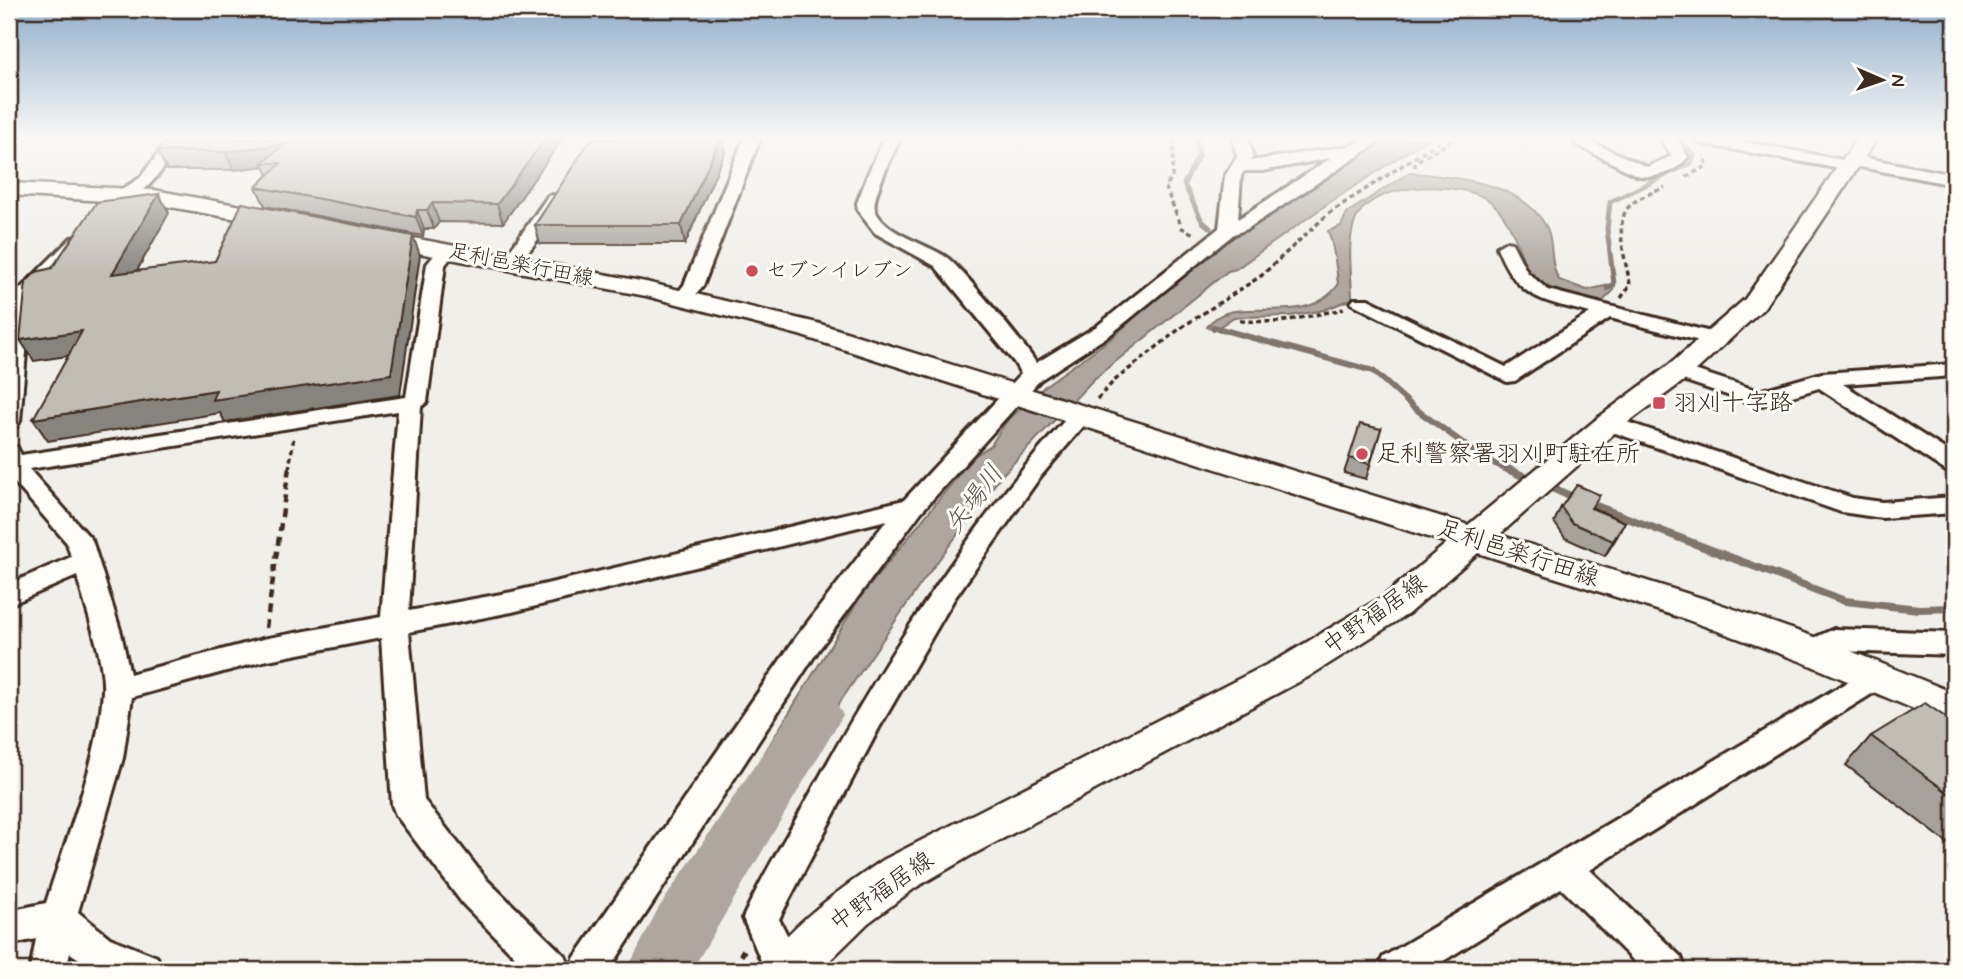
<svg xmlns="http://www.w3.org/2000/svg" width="1963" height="979" viewBox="0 0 1963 979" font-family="Mynerve,'Klee One',sans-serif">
  <rect width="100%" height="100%" fill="#f1efea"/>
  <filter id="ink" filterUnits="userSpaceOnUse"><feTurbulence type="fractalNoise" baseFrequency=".0143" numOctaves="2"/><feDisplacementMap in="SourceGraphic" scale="14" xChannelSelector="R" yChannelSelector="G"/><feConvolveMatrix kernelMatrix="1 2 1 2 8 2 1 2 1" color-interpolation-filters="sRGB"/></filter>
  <g filter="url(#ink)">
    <g fill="#aea69f" stroke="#80746b" stroke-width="2">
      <path d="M 1387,139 L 1427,139 L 1329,203 L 1236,269 L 1228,271 L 1094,379 L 1001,476 L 920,585 L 801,759 L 754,770 L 861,596 L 973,457 L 991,445 L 1006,422 L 1046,385 L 1113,337 L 1202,258 Z"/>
      <path d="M 1410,172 C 1456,179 1522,180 1547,228 C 1554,243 1549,263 1559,280 L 1587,290 L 1614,284 L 1613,291 L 1603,301 L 1581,300 L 1560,293 L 1530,278 C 1520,253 1512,219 1491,202 C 1464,180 1377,181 1358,215 C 1345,237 1352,274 1352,299 L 1324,310 L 1290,316 L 1234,317 L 1214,330 L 1207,327 C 1233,289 1302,333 1338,285 C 1337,271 1333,242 1328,231 L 1341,226 L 1347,213 Z"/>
    </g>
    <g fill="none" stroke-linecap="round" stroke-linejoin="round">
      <g stroke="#80746b" stroke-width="5">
        <path d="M 1197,139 L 1199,154 L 1184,184 L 1202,221 L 1210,228"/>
        <path d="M 1610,287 L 1614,284 L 1607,229 L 1610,202 L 1691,163 L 1694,155 L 1678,139"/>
      </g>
      <g stroke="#80746b" stroke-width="6">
        <path d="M 1608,288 L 1613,285"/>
        <path d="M 1213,327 L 1373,371 L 1413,407 L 1486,460 L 1507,469"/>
      </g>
      <g stroke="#80746b" stroke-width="8">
        <path d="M 1503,467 L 1532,480"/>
        <path d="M 1543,484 L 1577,499"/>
        <path d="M 1588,503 L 1845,601 L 1919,609 L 1954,608"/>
      </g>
      <path fill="#aea69f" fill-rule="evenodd" d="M 817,694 L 835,700 L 843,715 L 692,970 L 627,970 L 658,909 L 799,700 Z"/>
      <defs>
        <g id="minor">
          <path d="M 169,139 L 185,139 C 170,160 132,217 101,210 L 98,206 L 101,202 L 140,178 Z"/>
          <path d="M 744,139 L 760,139 L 703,286 L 691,301 L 677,301 L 674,297 L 684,285 Z"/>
          <path d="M 884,139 L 900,139 C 894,153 871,196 875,210 C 885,234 925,243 946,257 C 960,266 1026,346 1036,363 L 1097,326 L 1219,228 L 1225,176 L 1237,157 L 1233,139 L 1249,139 L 1253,157 L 1250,161 L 1350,146 L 1364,139 L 1384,139 L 1247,229 L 1234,234 L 1111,334 L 1040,380 L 921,512 L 817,652 L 609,970 L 528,970 L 463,904 L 396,815 L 392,805 L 381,638 L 263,661 L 132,697 L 123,758 L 78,912 L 110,938 L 157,957 L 162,970 L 96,970 L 70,953 L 66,970 L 30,970 L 36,939 L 9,945 L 9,911 L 46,903 C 67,835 98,763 103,691 C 105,660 85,607 77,576 L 9,605 L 9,584 L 71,557 L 67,543 L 9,476 L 9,445 L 17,447 L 21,455 L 406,397 L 427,264 L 441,247 L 447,245 L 456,251 L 445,265 L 427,402 L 421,407 L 409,611 L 512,592 L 904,500 L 1021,374 L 1014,362 L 935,266 L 875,233 L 858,211 L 857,203 L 868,174 ZM 1331,158 L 1238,219 L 1241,176 L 1244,171 L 1262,171 ZM 398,411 L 381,617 L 263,639 L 130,674 L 121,633 L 92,540 L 29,469 ZM 887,520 L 797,636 L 575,957 L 570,968 L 565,956 L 487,880 L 424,800 L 409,632 L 512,612 Z"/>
          <path d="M 1660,139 L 1677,139 L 1688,157 C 1676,172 1655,180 1636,175 L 1574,143 L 1577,140 L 1587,140 L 1647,167 L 1672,156 Z"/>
          <path d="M 1695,139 L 1729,139 L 1843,160 L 1851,155 L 1954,175 L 1954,185 L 1855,166 L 1847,170 L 1703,144 Z"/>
          <path d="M 554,195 L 563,200 C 550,218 524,273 499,267 L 497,263 L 509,252 L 548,196 Z"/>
          <path d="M 77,237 L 86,242 L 35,296 L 30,307 L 20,421 L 17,426 L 9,428 L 10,307 L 19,290 L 71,238 Z"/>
          <path d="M 1506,242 L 1512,243 L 1527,272 L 1548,290 L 1722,335 L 1725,339 L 1715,345 L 1610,318 L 1515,381 L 1507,382 L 1351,303 L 1354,299 L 1368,299 L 1506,367 L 1590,313 C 1541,300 1517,299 1497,247 Z"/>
          <path d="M 1954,364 L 1954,376 L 1843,384 L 1954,455 L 1954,474 L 1946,471 L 1819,388 L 1759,406 L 1671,376 L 1668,371 L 1679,365 L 1759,391 L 1822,373 Z"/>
          <path d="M 1082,408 L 1093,415 L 1040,477 L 954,599 L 879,728 L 779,919 L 805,970 L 765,970 L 743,918 C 763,873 791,830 814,787 C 890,650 969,526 1074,410 Z"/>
          <path d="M 1609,416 L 1853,498 L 1882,502 L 1954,497 L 1954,513 L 1882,518 L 1841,512 L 1601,428 L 1598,423 L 1601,418 Z"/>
          <path d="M 1834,629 L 1954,633 L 1954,655 L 1838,651 L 1813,662 L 1803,659 L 1799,651 L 1803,643 Z"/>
          <path d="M 1876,665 L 1886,669 L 1891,677 L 1886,685 L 1590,870 L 1681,957 L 1686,970 L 1643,970 L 1561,888 L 1429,970 L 1378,970 L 1383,957 Z"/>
        </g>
        <g id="major">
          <path d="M 1857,139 L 1877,139 L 1763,309 L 1689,377 L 1619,429 L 1499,535 L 1711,601 L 1826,641 L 1954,693 L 1954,726 L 1800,661 L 1685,619 L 1478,553 L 1408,614 L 1308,677 L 970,856 L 915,888 L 868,923 L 820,970 L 763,970 C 780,930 847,885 883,860 L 1282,657 L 1384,596 L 1447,543 L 799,335 L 646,296 L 376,245 L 368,243 L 364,238 L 368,233 L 376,231 L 646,282 L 817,323 L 1468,525 L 1599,417 L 1669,365 L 1745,299 Z"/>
          <path d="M 9,183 L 154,190 L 280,213 L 291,220 L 280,227 L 154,204 L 9,195 Z"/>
        </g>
      </defs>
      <use href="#minor" stroke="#3b2a1e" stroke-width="6"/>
      <use href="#major" stroke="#3b2a1e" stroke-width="5"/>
      <g stroke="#3b2a1e" stroke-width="3.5" stroke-dasharray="5 3.5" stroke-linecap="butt">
        <path d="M 1174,139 L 1172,179 L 1165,186 L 1182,228 L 1194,234"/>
        <path d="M 1415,167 L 1415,162 L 1455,139"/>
        <path d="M 1686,177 L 1707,166 L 1705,155"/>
        <path d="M 1621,298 L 1630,285 C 1627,264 1614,228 1627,209 C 1635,198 1653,193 1665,187"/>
        <path d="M 1240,321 L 1280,322 L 1344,309"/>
        <path d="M 1097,399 L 1114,381 L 1182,327 L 1261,276 L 1329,213 L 1443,139"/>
        <path d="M 289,469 L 294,436"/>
      </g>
      <path stroke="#3b2a1e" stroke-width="4.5" stroke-dasharray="8 6" stroke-linecap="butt" d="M 266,628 L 289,467"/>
      <path stroke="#3b2a1e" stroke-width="6" stroke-dasharray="10 7" stroke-linecap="butt" d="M 732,970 L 744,950"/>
      <use href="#minor" fill="#fdfcf7" fill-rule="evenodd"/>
      <use href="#major" fill="#fdfcf7" fill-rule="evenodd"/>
    </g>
    <g fill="#a6a29b" stroke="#3b2a1e" stroke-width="2">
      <path d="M 167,139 L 562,139 L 503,223 L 439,222 L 434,229 L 424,229 L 423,236 L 265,206 L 256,187 L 268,175 L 264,166 L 234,170 L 167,170 L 157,151 Z"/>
      <path d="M 591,139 L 723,139 L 725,152 L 685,244 L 540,244 L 535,225 Z"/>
      <path d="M 1381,429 L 1366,479 L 1344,473 L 1349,458 Z"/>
      <path d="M 1561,507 L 1593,508 L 1625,522 L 1605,556 L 1565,538 L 1554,522 Z"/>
      <path d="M 1954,723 L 1954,848 L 1846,765 L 1871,736 Z"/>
    </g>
    <g fill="#87847e" stroke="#3b2a1e" stroke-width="2">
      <path d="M 545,139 L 562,139 L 503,223 L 497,204 Z"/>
      <path d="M 720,139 L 723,139 L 725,152 L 685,244 L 681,225 Z"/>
      <path d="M 285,144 L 262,163 L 264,166 L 234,170 L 225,152 Z"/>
      <path d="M 159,194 L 169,213 L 124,294 L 112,274 Z"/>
      <path d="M 432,203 L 439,222 L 434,229 L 427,210 Z"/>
      <path d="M 417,210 L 424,229 L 423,236 L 416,217 Z"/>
      <path d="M 413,236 L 420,255 L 400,395 L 225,422 L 220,413 L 48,441 L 33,419 L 216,390 Z"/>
      <path d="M 82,331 L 95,352 L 34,361 L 20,340 Z"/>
      <path d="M 1625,522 L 1617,537 L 1605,556 L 1613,541 Z"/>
    </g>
    <g fill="#c1bcb4" stroke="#3b2a1e" stroke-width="2">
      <path d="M 167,139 L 545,139 L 497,204 L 432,203 L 427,210 L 417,210 L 416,217 L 256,187 L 281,163 L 262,163 L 285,144 L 225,152 L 157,151 Z"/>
      <path d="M 591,139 L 720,139 L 681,225 L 535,225 Z"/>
      <path d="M 159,194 L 112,274 L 215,261 L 242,203 L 413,236 L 391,374 L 212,400 L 216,390 L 33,419 L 82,331 L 20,340 L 26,282 L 36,272 L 52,268 L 97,202 Z"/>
      <path d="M 1360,424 L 1381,429 L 1370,464 L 1349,458 Z"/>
      <path d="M 1577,485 L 1600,495 L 1591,508 L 1625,522 L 1613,541 L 1572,523 L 1561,507 Z"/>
      <path d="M 1925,703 L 1954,723 L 1954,797 L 1871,736 Z"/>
      <path d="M 1954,963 L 1954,970 L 1945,970 Z"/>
    </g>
  </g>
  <linearGradient id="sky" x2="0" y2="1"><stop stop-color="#91aecb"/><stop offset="0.5" stop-color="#f9f8f6"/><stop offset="1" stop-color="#f9f8f6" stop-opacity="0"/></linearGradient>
  <rect width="1963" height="276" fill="url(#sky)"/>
  <g fill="#d1495b" stroke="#fdfcf7" stroke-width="2.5">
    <circle cx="752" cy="271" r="7"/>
    <rect x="1652" y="396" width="14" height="14" rx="3.5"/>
    <circle cx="1362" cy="454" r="7"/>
  </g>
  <g text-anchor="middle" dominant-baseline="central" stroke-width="6" stroke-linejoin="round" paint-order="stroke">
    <g font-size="21" fill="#3b2a1e" stroke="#fdfcf7">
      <text transform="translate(521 265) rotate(11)">足利邑楽行田線</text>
    </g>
    <g font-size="21" fill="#3b2a1e" stroke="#fdfcf7" text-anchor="start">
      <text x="766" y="271">セブンイレブン</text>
    </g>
    <g font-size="24" fill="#3b2a1e" stroke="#fdfcf7" text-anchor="start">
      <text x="1673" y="403">羽刈十字路</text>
      <text x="1376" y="454">足利警察署羽刈町駐在所</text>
    </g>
    <g font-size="24" fill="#3b2a1e" stroke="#fdfcf7">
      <text transform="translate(1518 554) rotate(18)">足利邑楽行田線</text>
      <text transform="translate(1375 615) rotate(-35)">中野福居線</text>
      <text transform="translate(882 892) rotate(-35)">中野福居線</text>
    </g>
    <g font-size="26" font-style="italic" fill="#63554b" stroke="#fdfcf7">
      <text transform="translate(975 500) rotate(-53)">矢場川</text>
    </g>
  </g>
  <rect width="1963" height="979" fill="none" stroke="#fdfcf7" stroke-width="35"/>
  <rect x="18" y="18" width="1928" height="944" fill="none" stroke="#3b2a1e" stroke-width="2.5" filter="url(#ink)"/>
  <g transform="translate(1882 80) rotate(92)" stroke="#fdfcf7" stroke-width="5" paint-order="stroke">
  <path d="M0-5L12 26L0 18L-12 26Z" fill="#3b2a1e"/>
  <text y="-10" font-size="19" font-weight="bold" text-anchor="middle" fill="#3b2a1e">N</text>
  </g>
</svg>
